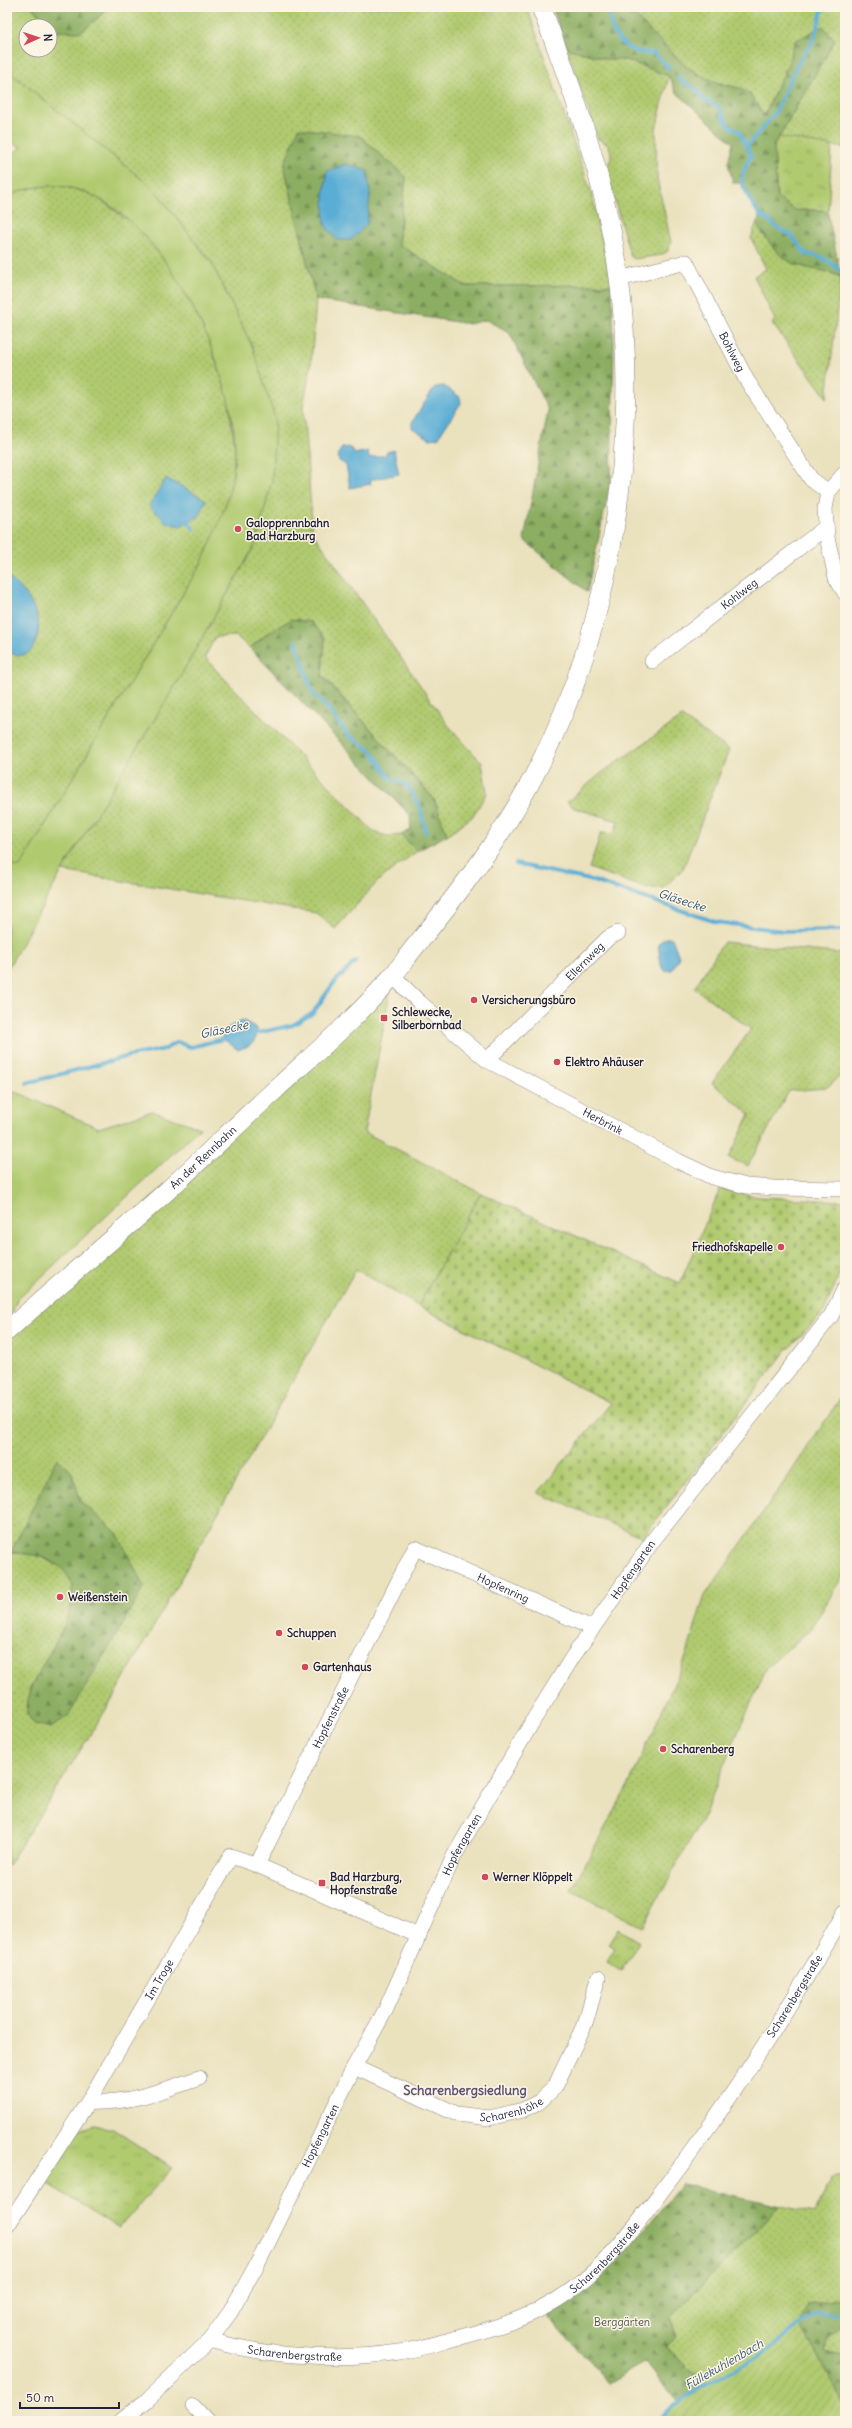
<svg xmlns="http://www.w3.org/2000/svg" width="852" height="2428" viewBox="0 0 852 2428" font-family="Delius,sans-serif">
  <defs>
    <pattern id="grass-dots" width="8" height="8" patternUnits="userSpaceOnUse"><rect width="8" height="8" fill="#b0ca70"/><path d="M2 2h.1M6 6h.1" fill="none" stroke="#97ad62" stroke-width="1.8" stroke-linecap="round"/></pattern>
    <pattern id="forest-firs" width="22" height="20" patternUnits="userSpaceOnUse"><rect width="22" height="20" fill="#8cae62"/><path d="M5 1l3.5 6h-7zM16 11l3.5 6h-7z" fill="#728d52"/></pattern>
    <pattern id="cemetery-stones" width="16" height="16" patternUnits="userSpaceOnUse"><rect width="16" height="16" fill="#b0ca70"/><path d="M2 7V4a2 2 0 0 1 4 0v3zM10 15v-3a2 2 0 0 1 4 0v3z" fill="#97ad62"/></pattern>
    <pattern id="park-tufts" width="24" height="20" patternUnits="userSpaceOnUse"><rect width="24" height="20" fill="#b0ca70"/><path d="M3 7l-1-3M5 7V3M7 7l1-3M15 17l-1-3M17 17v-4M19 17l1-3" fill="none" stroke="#97ad62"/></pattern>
    <pattern id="garden-furrows" width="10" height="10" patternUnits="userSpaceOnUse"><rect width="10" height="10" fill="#b0ca70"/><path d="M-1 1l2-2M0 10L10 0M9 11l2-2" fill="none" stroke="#97ad62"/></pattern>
  </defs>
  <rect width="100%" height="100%" fill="#fcf5e5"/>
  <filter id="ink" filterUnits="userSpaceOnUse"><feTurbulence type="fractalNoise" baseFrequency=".025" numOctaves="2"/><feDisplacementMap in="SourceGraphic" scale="8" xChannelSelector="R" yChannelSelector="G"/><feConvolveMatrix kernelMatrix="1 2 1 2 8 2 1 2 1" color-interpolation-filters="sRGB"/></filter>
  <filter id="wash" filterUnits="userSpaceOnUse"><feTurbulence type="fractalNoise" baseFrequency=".012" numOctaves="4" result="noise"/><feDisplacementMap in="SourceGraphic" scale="16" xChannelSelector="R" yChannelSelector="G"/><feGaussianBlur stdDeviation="0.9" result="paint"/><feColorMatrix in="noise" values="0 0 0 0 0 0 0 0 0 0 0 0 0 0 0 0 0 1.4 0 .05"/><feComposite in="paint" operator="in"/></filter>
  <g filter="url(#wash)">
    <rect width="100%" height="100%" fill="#eae1bd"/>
    <g fill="url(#grass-dots)" stroke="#697656" fill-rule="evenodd">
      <path d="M 7,7 L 32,7 L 49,26 L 26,26 L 26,50 L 50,50 L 50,27 L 53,31 L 102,14 L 106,7 L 527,7 L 592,195 L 612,285 L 465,286 L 398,244 L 406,177 L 360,136 L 284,165 L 316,300 L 311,365 L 303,407 L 313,533 L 448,725 L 482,763 L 487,793 L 472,817 L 447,835 L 434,799 L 322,675 L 325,638 L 269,632 L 250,648 L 236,636 L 215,637 L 205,657 L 217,671 L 374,832 L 387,836 L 401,835 L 417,851 L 378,881 L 335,929 L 316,913 L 62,871 L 173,689 L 256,543 L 253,348 L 211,262 L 154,189 L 7,70 Z"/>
      <path d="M 632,7 L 845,7 L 845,148 L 779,137 L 835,40 L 795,41 L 787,67 L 764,116 C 748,81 713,88 686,67 C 668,52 651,32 634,15 Z"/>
      <path d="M 567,48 L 606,59 L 626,60 L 669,76 L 656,129 L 657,178 L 671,242 L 668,251 L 661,255 L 634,259 L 630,255 L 606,169 C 614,156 613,145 598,139 Z"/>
      <path d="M 55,184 L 92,194 L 139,228 L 177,277 L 207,335 L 228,397 L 235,449 L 232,484 L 223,515 L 202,562 L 20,867 L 7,865 L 7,197 L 17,191 Z"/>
      <path d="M 756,224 L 779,254 L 841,277 L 827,398 L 772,323 L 775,320 L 754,276 L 766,269 L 751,238 Z"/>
      <path d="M 682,717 L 729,750 L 683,869 L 664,888 L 645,888 L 589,868 L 601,833 L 614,834 L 618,821 L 574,808 L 567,802 L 604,771 Z"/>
      <path d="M 724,942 L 845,954 L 845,1072 L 826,1088 L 789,1091 L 748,1166 L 729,1158 L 750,1114 L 712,1083 L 751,1029 L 694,988 Z"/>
      <path d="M 393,976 L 364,1132 L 481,1193 L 418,1306 L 356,1269 L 112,1700 L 7,1867 L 7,1331 ZM 71,1471 L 81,1502 L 117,1533 L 29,1691 C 43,1666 93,1593 63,1569 C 57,1564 48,1561 41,1557 Z"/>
      <path d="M 845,1391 L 845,1572 L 811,1629 L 767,1667 L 731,1748 L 705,1814 L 642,1927 L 571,1890 L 630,1782 L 686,1657 L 704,1597 L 789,1475 Z"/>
      <path d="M 833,2177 L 845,2177 L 845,2298 L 807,2304 L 800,2324 L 764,2354 L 708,2385 L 666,2347 L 677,2338 L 669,2318 L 781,2206 L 814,2213 Z"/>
      <path d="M 845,2324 L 845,2356 L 825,2354 L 827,2339 Z"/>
    </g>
    <g fill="url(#forest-firs)" stroke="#57684e">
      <path d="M 32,7 L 106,7 L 102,14 L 81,32 L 53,31 Z"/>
      <path d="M 552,7 L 632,7 L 634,15 L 687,67 L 713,82 L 739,88 L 751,95 L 764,116 L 787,67 L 795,41 L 823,26 L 835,40 L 774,145 L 777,197 L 795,210 L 823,210 L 828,214 L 841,277 C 827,270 812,270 797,265 C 778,259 767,239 756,224 L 760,215 L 742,183 L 733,183 L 728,163 L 733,143 L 676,92 L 669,76 L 626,60 L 606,59 L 567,48 Z"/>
      <path d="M 299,128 L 360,136 L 406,177 L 398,244 L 465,286 L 612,285 L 614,345 L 611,480 L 587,592 L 524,540 L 548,410 L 509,332 L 486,320 L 469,324 L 316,300 L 284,165 Z"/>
      <path d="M 292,619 L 311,622 L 325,638 L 322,676 L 434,799 L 447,835 L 417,851 L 401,835 L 411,830 L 410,815 L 250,648 L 269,632 Z"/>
      <path d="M 57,1458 L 71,1471 L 81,1502 L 117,1533 L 144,1587 L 69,1715 L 51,1728 L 34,1724 L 27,1714 C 28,1707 27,1697 30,1690 C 46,1650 110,1581 41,1557 C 32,1554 21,1554 11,1552 Z"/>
      <path d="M 682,2184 L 781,2206 L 669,2318 L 677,2338 L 666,2347 L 708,2385 L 678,2403 L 645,2362 L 609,2383 L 547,2316 L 593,2285 L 621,2257 Z"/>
      <path d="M 845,2298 L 845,2324 L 827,2339 L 825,2353 L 845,2356 L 845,2407 L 800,2324 L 807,2304 Z"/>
    </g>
    <path fill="url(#cemetery-stones)" stroke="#697656" d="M 720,1189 L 759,1197 L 845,1201 L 844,1244 L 839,1275 L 824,1312 L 785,1352 L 643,1537 L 538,1493 L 611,1403 L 418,1306 L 481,1193 L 680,1283 Z"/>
    <g fill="url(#park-tufts)" stroke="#697656">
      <path d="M 779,137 L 832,146 L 828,214 L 823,210 L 795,210 L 777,197 L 774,145 Z"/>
      <path d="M 618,1929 L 639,1942 L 621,1971 L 606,1962 L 615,1948 L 609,1944 Z"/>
      <path d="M 94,2125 L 113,2129 L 172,2168 L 119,2228 L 44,2181 L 79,2130 Z"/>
    </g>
    <path fill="url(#garden-furrows)" stroke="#697656" d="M 800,2324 L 845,2407 L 845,2421 L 658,2421 L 684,2398 L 764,2354 Z"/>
    <g fill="#b0ca70" stroke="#697656">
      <path d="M 7,70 L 154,189 L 211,262 L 253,348 L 275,419 L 272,480 L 256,543 L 173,689 L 62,871 L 7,970 L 7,865 L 20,867 L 202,562 C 218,526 235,491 235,450 C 235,362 145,169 38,187 C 27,189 17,191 7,197 L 7,157 L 22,147 L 7,141 Z"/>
      <path d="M 7,1088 L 99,1128 L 152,1111 L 200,1128 L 17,1300 L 7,1325 Z"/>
    </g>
    <g fill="#5aadd5" stroke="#3e6888">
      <path d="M 346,164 L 367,171 L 370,194 L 367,224 L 351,240 L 337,240 L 325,225 L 324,196 L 327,171 Z"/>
      <path d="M 444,386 L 460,397 L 461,403 L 438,438 L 430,439 L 412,428 L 412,422 L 435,387 Z"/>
      <path d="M 348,447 L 353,450 L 354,454 L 368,451 L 369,458 L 386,455 L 386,452 L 394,450 L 399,474 L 370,480 L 371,484 L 350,488 L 346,465 L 339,461 L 338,454 L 342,448 Z"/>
      <path d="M 166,478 L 206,500 L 198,517 L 180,526 L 166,522 L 149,506 Z"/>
      <path d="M 7,577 C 21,585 35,604 38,621 C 40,632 35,653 23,655 C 20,656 14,654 11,653 L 7,648 Z"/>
      <path d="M 665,938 L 672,938 L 679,957 L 672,970 L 665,971 L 661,965 L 658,944 Z"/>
      <path d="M 242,1020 L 257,1028 C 258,1043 250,1046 238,1050 L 222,1038 L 224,1030 Z"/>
    </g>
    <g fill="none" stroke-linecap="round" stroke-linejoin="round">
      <g stroke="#5aadd5" stroke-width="4">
        <path d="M 611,7 C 606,35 627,55 654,53 L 669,68"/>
        <path d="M 678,76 L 684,83 L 694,87 L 705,100 L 718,106 L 728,125 L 739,131 L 751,156 L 744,170 L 742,183 L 750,200 L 760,215 L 770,221 L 776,227 L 791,235 L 806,254 C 824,256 833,263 845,275"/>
        <path d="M 748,145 L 775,113 L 797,65 L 814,39 L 823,7"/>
        <path d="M 184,518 L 194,529"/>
        <path d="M 296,641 L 313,694 L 326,706 L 348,735 L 372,751 L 389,777 L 408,786 L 420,807 L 426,832"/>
        <path d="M 516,864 L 594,881 L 716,922 L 783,931 L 845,930"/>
        <path d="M 253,1034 L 293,1025 L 313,1013 L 333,984 L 356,961"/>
        <path d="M 27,1083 L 129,1056 L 165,1049 L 177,1042 L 191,1047 L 227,1038"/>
        <path d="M 658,2421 L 684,2398 L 764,2354 L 800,2324 L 818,2314 L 845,2315"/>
      </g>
    </g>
  </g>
  <g filter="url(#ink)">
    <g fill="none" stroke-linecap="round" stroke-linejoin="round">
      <defs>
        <g id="minor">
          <path id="s1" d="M 619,279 L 686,262 L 746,379 L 811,479 L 828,492"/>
          <path d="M 845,473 L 828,492 L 825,509 L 827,537 L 836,578 L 845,593"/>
          <path id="s2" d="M 652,661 L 826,527"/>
          <path id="s3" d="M 393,976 L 418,1001 L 487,1060 L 678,1161 L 712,1177 L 746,1186 L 774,1188 L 845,1189"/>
          <path id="s4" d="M 487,1060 L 608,938 L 618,933"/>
          <path id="s5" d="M 257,1865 L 415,1548 L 592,1628"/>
          <path id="s6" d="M 354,2067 L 457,2114 L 489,2118 L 523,2110 L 539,2102 L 555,2087 L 586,2021 L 598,1978"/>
          <path d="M 88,2102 C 127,2104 162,2091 199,2078"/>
          <path id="s7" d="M 7,2226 L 88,2102 L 231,1856 L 257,1865 L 419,1936"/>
          <path id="s8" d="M 210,2340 C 266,2357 342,2361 399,2352 C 420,2349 441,2342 461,2337 C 499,2327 538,2315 570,2291 C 608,2264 636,2225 664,2188 C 732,2100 789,2008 845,1912"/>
          <path d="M 193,2406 L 207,2421"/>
          <path id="s9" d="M 121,2421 L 146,2401 L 210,2340 L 231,2311 L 261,2257 L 354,2067 L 386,2009 L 454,1856 L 534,1719 L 572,1658 L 654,1539 L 831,1316 L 845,1288"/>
        </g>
        <g id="major">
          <path id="s10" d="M 7,1331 C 59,1284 114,1239 167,1191 C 203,1158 239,1123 276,1089 C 316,1052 359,1016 394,974 C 403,964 409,953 418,943 C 462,889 506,831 538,768 C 612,624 640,439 619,278 C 607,186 575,94 541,7"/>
        </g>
      </defs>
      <use href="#minor" stroke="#86827c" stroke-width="16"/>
      <use href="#major" stroke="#86827c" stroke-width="20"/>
      <use href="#minor" stroke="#fff" stroke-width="15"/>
      <use href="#major" stroke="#fff" stroke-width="19"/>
    </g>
  </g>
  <g fill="#d1495b" stroke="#fcf5e5" stroke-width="1.5">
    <circle cx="238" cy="529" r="4"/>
    <circle cx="474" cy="1000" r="4"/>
    <rect x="380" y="1014" width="8" height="8" rx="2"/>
    <circle cx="557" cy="1062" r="4"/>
    <circle cx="781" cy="1247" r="4"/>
    <circle cx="60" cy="1597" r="4"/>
    <circle cx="279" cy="1633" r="4"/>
    <circle cx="305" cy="1667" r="4"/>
    <circle cx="663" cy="1749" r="4"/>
    <circle cx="485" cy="1877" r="4"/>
    <rect x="318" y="1879" width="8" height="8" rx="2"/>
  </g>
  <g text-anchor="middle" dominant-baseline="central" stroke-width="3" stroke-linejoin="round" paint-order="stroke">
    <g font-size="11" fill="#22223b" stroke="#fcf5e5">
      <text stroke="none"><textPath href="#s1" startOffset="170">Bohlweg</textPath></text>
      <text stroke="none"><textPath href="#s2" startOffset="110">Kohlweg</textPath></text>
      <text stroke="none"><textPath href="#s4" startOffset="139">Ellernweg</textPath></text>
      <text stroke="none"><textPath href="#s3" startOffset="257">Herbrink</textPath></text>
      <text stroke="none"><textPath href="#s10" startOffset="262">An der Rennbahn</textPath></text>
      <text stroke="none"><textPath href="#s9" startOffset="1001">Hopfengarten</textPath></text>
      <text stroke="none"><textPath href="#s5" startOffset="451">Hopfenring</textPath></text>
      <text stroke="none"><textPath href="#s5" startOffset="165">Hopfenstraße</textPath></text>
      <text stroke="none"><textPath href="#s9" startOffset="677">Hopfengarten</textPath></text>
      <text stroke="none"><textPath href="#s7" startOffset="290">Im Troge</textPath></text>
      <text stroke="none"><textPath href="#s8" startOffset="746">Scharenbergstraße</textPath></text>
      <text stroke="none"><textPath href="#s6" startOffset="169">Scharenhöhe</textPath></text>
      <text stroke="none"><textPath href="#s9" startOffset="353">Hopfengarten</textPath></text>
      <text stroke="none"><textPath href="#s8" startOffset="422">Scharenbergstraße</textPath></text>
      <text stroke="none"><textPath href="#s8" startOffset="86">Scharenbergstraße</textPath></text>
    </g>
    <g font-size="11" font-weight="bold" fill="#22223b" stroke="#fcf5e5" text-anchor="start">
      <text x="246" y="523">Galopprennbahn<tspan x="246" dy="13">Bad Harzburg</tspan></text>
      <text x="482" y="1000">Versicherungsbüro</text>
      <text x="392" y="1012">Schlewecke,<tspan x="392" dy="13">Silberbornbad</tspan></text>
      <text x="565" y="1062">Elektro Ahäuser</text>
      <text x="773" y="1247" text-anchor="end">Friedhofskapelle</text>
      <text x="68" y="1597">Weißenstein</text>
      <text x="287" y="1633">Schuppen</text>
      <text x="313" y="1667">Gartenhaus</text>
      <text x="671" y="1749">Scharenberg</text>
      <text x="330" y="1877">Bad Harzburg,<tspan x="330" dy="13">Hopfenstraße</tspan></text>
      <text x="493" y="1877">Werner Klöppelt</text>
    </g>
    <g font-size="11" fill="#4d544b" stroke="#fcf5e5">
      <text x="622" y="2322">Berggärten</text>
    </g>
    <g font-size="12" font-style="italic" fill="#385a79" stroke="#fcf5e5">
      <text transform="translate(682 900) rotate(18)">Gläsecke</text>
      <text transform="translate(224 1029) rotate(-12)">Gläsecke</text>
      <text transform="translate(724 2364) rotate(-30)">Füllekuhlenbach</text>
    </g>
    <g font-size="13" font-weight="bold" fill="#5c5473" stroke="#fcf5e5">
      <text x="465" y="2090">Scharenbergsiedlung</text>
    </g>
  </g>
  <rect width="852" height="2428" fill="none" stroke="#fcf5e5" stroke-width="24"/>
  <g transform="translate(38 38) rotate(87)"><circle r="19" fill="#fcf5e5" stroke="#a5a1a1"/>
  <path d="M0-3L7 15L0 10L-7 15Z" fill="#d1495b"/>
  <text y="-6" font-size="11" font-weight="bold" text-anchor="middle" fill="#22223b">N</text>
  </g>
  <path d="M20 2402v6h99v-6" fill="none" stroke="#22223b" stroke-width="2"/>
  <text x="26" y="2402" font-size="12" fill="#22223b" stroke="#fcf5e5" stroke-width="3" paint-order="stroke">50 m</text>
</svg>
